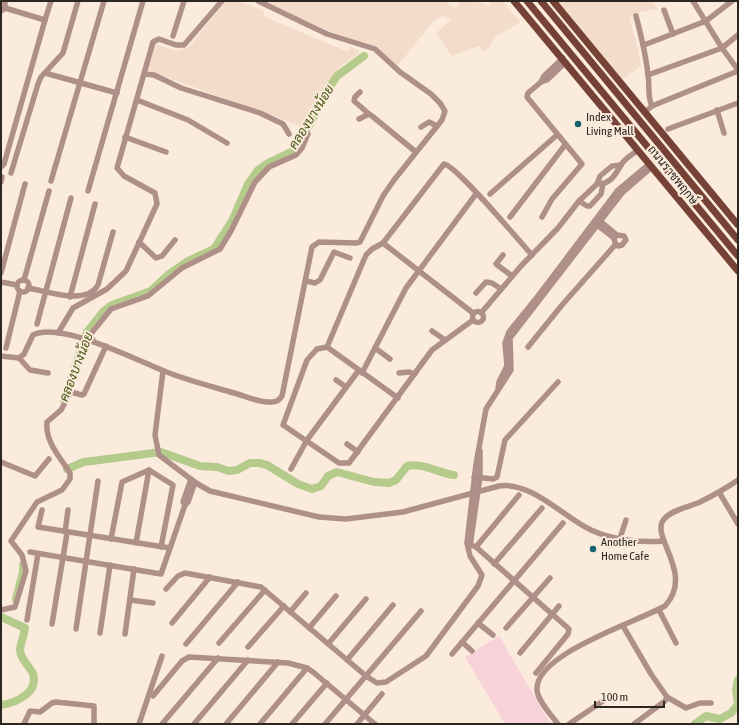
<svg xmlns="http://www.w3.org/2000/svg" width="739" height="725" viewBox="0 0 739 725" font-family="'Asap Condensed',Sarabun,sans-serif">
  <rect width="100%" height="100%" fill="#fbebdc"/>
  <g fill="#f3ddca">
    <path d="M 226,1 L 239,1 L 264,11 L 263,16 L 348,52 L 350,46 L 360,51 L 358,54 L 342,65 L 315,100 L 301,126 L 147,70 L 155,44 L 176,51 L 188,48 Z"/>
    <path d="M 262,1 L 449,1 L 448,5 L 457,8 L 459,1 L 473,1 L 489,5 L 490,4 L 488,1 L 503,1 L 520,22 L 494,38 L 489,48 L 483,52 L 479,46 L 452,56 L 436,33 L 452,19 L 442,16 L 432,23 L 396,68 L 375,48 L 327,30 Z"/>
    <path d="M 557,1 L 653,1 L 658,9 L 640,12 L 639,15 L 629,17 L 637,45 L 641,66 L 621,80 Z"/>
  </g>
  <path fill="#f8d2d9" d="M 499,636 L 550,723 L 549,724 L 505,724 L 465,657 Z"/>
  <g fill="none" stroke-linecap="round" stroke-linejoin="round">
    <g stroke="#b5cb8b" stroke-width="8">
      <path d="M 64,400 L 87,332 L 103,312 L 112,305 L 151,291 L 169,274 L 188,261 L 214,249 L 232,221 L 248,184 L 258,170 L 268,163 L 293,151 L 313,119 L 317,105 L 337,76 L 364,56"/>
      <path d="M 67,469 L 84,462 L 161,452 L 200,466 L 217,467 L 229,471 L 237,470 L 250,463 L 259,463 L 267,465 L 298,484 L 312,489 L 321,486 L 328,476 L 337,472 L 374,482 L 389,483 L 396,480 L 407,466 C 422,462 438,473 454,475"/>
      <path d="M 16,599 L 23,572 L 23,565"/>
      <path d="M 1,617 L 25,628 C 24,635 21,643 20,649 C 20,660 30,666 33,674 C 39,693 15,703 1,705"/>
      <path d="M 738,680 L 736,690 L 738,703"/>
      <path d="M 695,724 L 706,716 L 720,719 L 731,713 L 738,705"/>
    </g>
    <g stroke="#af9088" stroke-width="5.5">
      <path d="M 693,1 L 722,48 L 738,70"/>
      <path d="M 5,8 L 45,20 L 51,1"/>
      <path d="M 664,10 L 673,34"/>
      <path d="M 1,11 L 5,8 L 5,1"/>
      <path d="M 636,16 C 641,35 646,55 648,75 C 650,86 647,97 652,106"/>
      <path d="M 173,36 L 184,1"/>
      <path d="M 644,45 L 706,21 L 732,1"/>
      <path d="M 563,58 L 544,76 L 541,82 L 547,80 L 566,62"/>
      <path d="M 45,73 L 117,93"/>
      <path d="M 145,74 L 154,75 L 181,88 L 260,113 L 283,124 L 289,134"/>
      <path d="M 648,75 L 722,48 L 738,35"/>
      <path d="M 541,82 L 528,93 L 527,97 L 582,164 L 552,199 L 542,217"/>
      <path d="M 360,92 L 355,97 L 354,101 L 369,114"/>
      <path d="M 137,100 L 188,120 L 227,143"/>
      <path d="M 717,110 L 724,133"/>
      <path d="M 645,112 L 652,106 L 738,71"/>
      <path d="M 359,119 L 369,114 L 372,116 L 416,152"/>
      <path d="M 421,127 L 429,122 L 437,126"/>
      <path d="M 668,129 L 738,103"/>
      <path d="M 125,137 L 166,152"/>
      <path d="M 1,167 L 4,164 L 45,20"/>
      <path d="M 11,173 L 38,84 L 41,77 L 63,53 L 78,1"/>
      <path d="M 51,181 L 104,1"/>
      <path d="M 1,182 L 2,177"/>
      <path d="M 597,184 C 611,184 615,175 621,165 C 624,159 633,154 638,150"/>
      <path d="M 88,191 L 143,1"/>
      <path d="M 490,194 L 557,135"/>
      <path d="M 579,201 L 587,206 L 590,206 L 601,194 L 603,184"/>
      <path d="M 510,217 L 565,145"/>
      <path d="M 599,220 L 617,235 L 624,236 L 626,240 L 622,245 L 618,246 L 615,243 L 614,238 L 617,235"/>
      <path d="M 596,224 L 614,238"/>
      <path d="M 139,242 L 156,258 L 162,256 L 175,240"/>
      <path d="M 383,243 L 473,313"/>
      <path d="M 503,255 L 496,264 L 512,276"/>
      <path d="M 1,273 L 25,184"/>
      <path d="M 24,280 L 49,191"/>
      <circle cx="23" cy="286" r="6"/>
      <path d="M 306,281 L 315,283 L 320,280 L 334,252 L 350,258"/>
      <path d="M 1,282 L 17,285"/>
      <path d="M 28,288 C 47,291 86,306 98,285 L 113,232"/>
      <path d="M 476,293 L 486,282 L 492,283 L 501,289"/>
      <path d="M 70,297 L 95,204"/>
      <circle cx="478" cy="317" r="5.5"/>
      <path d="M 481,313 L 521,266 L 558,228 L 579,201 L 597,184 L 600,176 L 612,166 L 621,165"/>
      <path d="M 473,320 L 432,350 L 349,463 L 339,463 L 283,425 L 307,360 L 317,349 L 327,347 L 366,255 L 372,249 L 383,243 L 444,164 C 457,166 519,241 532,255"/>
      <path d="M 37,324 L 71,198"/>
      <path d="M 432,331 L 445,340"/>
      <path d="M 58,333 L 73,308 L 107,289 L 126,271 L 157,204 L 155,193 L 124,176 L 117,168 L 153,42 L 159,39 L 176,45 L 184,45 L 222,1"/>
      <path d="M 94,342 L 90,335 L 111,309 L 148,296 L 182,268 L 220,249 L 231,231 L 255,182 L 269,167 L 296,155 L 302,148 L 308,134"/>
      <path d="M 327,347 L 398,398"/>
      <path d="M 528,347 L 562,305 L 616,244"/>
      <path d="M 6,348 L 20,291"/>
      <path d="M 375,348 L 390,359"/>
      <path d="M 1,356 L 19,358 L 24,354 L 33,335 C 61,321 136,360 164,371 C 186,380 210,386 234,393 C 245,396 260,403 272,402 C 277,402 279,400 282,396 L 312,247 L 319,242 L 356,243 L 360,242 L 383,196 L 394,180 L 442,120 L 445,111 L 440,103 L 431,94 L 400,72 L 375,49 L 327,34 L 258,1"/>
      <path d="M 19,358 L 30,370 L 48,373"/>
      <path d="M 163,371 L 155,435 L 159,455 L 196,483 L 210,491 L 319,517 L 346,519 L 403,512 L 499,486 C 532,481 564,518 591,530 C 612,540 641,543 664,541"/>
      <path d="M 362,373 L 406,288 L 476,194"/>
      <path d="M 399,373 L 409,372 L 415,374"/>
      <path d="M 336,380 L 346,387"/>
      <path d="M 498,389 L 499,382 L 507,366 L 505,343 L 509,332 L 538,296 L 618,190 L 649,164"/>
      <path d="M 347,444 L 358,452"/>
      <path d="M 1,462 L 35,476 L 49,459"/>
      <path d="M 291,469 L 307,440 L 359,370"/>
      <path d="M 474,477 L 493,479 L 497,477 L 505,440 L 558,382"/>
      <path d="M 191,479 L 183,502 L 185,505 L 188,502 L 195,482"/>
      <path d="M 719,492 L 738,524"/>
      <path d="M 42,510 L 38,527 L 170,548"/>
      <path d="M 65,532 L 68,510"/>
      <path d="M 620,538 L 626,520"/>
      <path d="M 111,539 L 122,482 L 149,470 L 173,485 L 161,547"/>
      <path d="M 136,543 L 149,470"/>
      <path d="M 467,543 L 476,547 L 569,629 L 568,634 L 536,673"/>
      <path d="M 470,546 L 480,477 L 480,451"/>
      <path d="M 476,547 L 519,495"/>
      <path d="M 30,552 L 161,574 L 185,505"/>
      <path d="M 494,564 L 542,508"/>
      <path d="M 166,589 L 178,576 L 185,573 L 261,587 L 366,676 L 377,683 L 386,682 L 426,656 L 478,586 L 482,575 L 470,556 L 467,543 L 476,464 L 486,409 L 511,370 L 510,338 L 622,193 L 652,167"/>
      <path d="M 130,600 L 153,603"/>
      <path d="M 1,610 L 15,607 L 26,571 L 22,555 L 11,541 L 37,502 L 62,490 L 70,479 L 70,473 C 60,457 45,442 47,422 L 61,410 L 71,392 L 82,395 L 84,394 L 106,346"/>
      <path d="M 659,610 L 676,643"/>
      <path d="M 290,612 L 306,593"/>
      <path d="M 27,620 L 38,554"/>
      <path d="M 172,623 L 210,577"/>
      <path d="M 478,623 L 493,635"/>
      <path d="M 52,624 L 67,533"/>
      <path d="M 623,626 L 651,674 L 667,697 L 665,701 L 634,724"/>
      <path d="M 309,628 L 336,596"/>
      <path d="M 506,628 L 550,578"/>
      <path d="M 76,629 L 98,481"/>
      <path d="M 100,633 L 110,565"/>
      <path d="M 125,634 L 134,569"/>
      <path d="M 462,642 L 472,651"/>
      <path d="M 219,643 L 265,590"/>
      <path d="M 186,644 L 238,582"/>
      <path d="M 328,644 L 366,599"/>
      <path d="M 248,647 L 284,606"/>
      <path d="M 520,653 L 559,606"/>
      <path d="M 452,654 L 563,523"/>
      <path d="M 347,660 L 393,605"/>
      <path d="M 153,696 L 182,661 L 189,657 L 288,663 L 307,668 L 313,672 L 375,724"/>
      <path d="M 667,697 L 686,708 L 700,703 L 711,703"/>
      <path d="M 24,724 L 30,711 L 40,712 L 52,703 L 56,702 L 94,706 L 94,724"/>
      <path d="M 139,724 L 162,656"/>
      <path d="M 162,724 L 218,658"/>
      <path d="M 194,724 L 248,660"/>
      <path d="M 226,724 L 278,662"/>
      <path d="M 260,724 L 307,668"/>
      <path d="M 292,724 L 327,683"/>
      <path d="M 325,724 L 421,611"/>
      <path d="M 357,724 L 382,694"/>
      <path d="M 558,724 C 551,715 538,701 537,690 C 534,654 639,621 665,606 C 696,572 647,535 665,518 C 673,510 687,507 698,503 C 712,496 725,489 738,480"/>
      <path d="M 569,724 L 603,701"/>
    </g>
    <g stroke="#764235" stroke-width="7">
      <path d="M 514,1 L 738,271"/>
      <path d="M 527,1 L 738,256"/>
      <path d="M 541,1 L 738,240"/>
      <path d="M 553,1 L 738,225"/>
    </g>
  </g>
  <g fill="#17626f" stroke="#fbebdc" stroke-width="1.5">
    <circle cx="578" cy="124" r="4"/>
    <circle cx="593" cy="549" r="4"/>
  </g>
  <g text-anchor="middle" dominant-baseline="central" stroke-width="4" stroke-linejoin="round" paint-order="stroke">
    <g font-size="12" fill="#2d2722" stroke="#fbebdc" text-anchor="start">
      <text x="586" y="117">Index<tspan x="586" dy="14">Living Mall</tspan></text>
      <text x="601" y="542">Another<tspan x="601" dy="14">Home Cafe</tspan></text>
    </g>
    <g font-size="12" fill="#2d2722" stroke="#fbebdc">
      <text transform="translate(673 175) rotate(51)">ถนนราชพฤกษ์</text>
    </g>
    <g font-size="13" font-style="italic" fill="#43550e" stroke="#fbebdc">
      <text transform="translate(311 117) rotate(-58)">คลองบางน้อย</text>
      <text transform="translate(76 367) rotate(-69)">คลองบางน้อย</text>
    </g>
  </g>
  <rect width="739" height="725" fill="none" stroke="#2d2722" stroke-width="4"/>
  <path d="M595 701v6h69v-6" fill="none" stroke="#2d2722" stroke-width="2"/>
  <text x="601" y="701" font-size="12" fill="#2d2722" stroke="#fbebdc" stroke-width="3" paint-order="stroke">100 m</text>
</svg>
